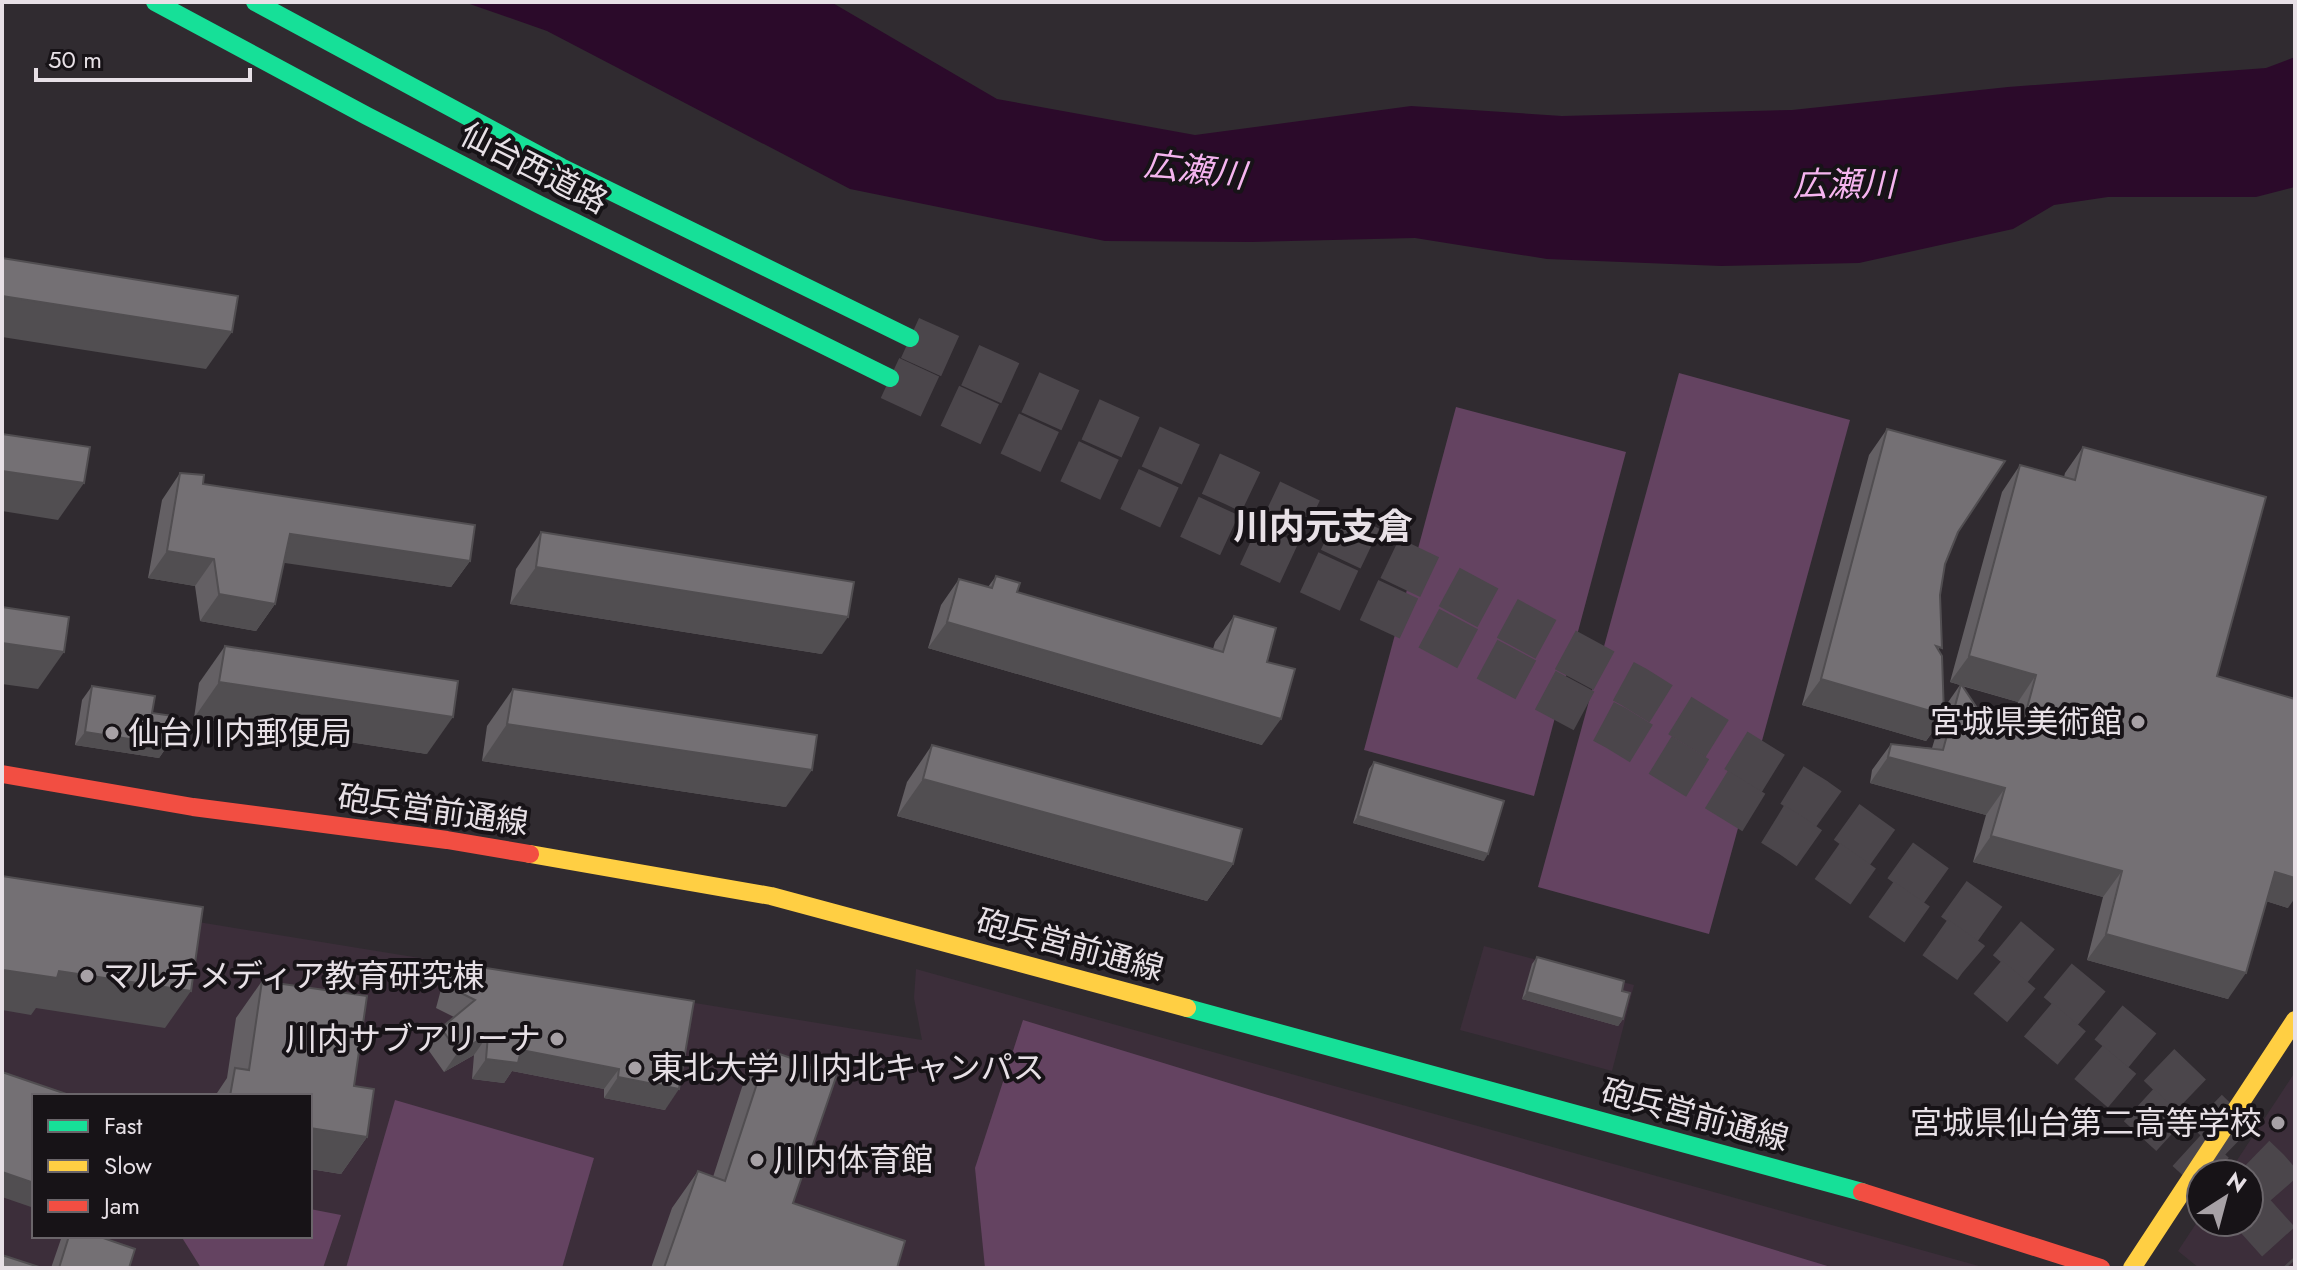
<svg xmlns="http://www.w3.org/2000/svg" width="2297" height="1270" viewBox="0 0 2297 1270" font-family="Jost,'Noto Sans JP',sans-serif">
  <rect width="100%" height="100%" fill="#302b30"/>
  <g fill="#3c2e3a" fill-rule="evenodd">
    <path d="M 2,892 L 186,920 L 922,1040 L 914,998 L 916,969 L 1986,1268 L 2,1268 ZM 34,1096 L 310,1096 L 310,1236 L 34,1236 Z"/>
    <path d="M 1484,946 L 1634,985 L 1612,1071 L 1460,1030 Z"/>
    <path d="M 2295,1072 L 2295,1268 L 2199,1268 L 2178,1251 L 2201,1216 L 2201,1222 L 2249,1222 L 2249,1174 L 2228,1174 Z"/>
  </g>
  <g fill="#644361">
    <path d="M 1679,373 L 1850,420 L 1709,934 L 1538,887 Z"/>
    <path d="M 1456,407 L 1626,452 L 1534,796 L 1364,750 Z"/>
    <path d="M 1023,1020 L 1834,1268 L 985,1268 L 975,1168 Z"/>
    <path d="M 395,1100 L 594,1158 L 562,1268 L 346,1268 Z"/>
    <path d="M 310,1209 L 341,1215 L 323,1268 L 201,1268 L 181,1236 L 310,1236 Z"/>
  </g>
  <path fill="#2b0a2a" d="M 464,2 L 831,2 L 997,99 L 1195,135 L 1411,106 L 1562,116 L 1792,110 L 2008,87 L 2266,68 L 2295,57 L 2295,187 L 2256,197 L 2108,197 L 2054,205 L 2013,229 L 1859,263 L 1721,266 L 1547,259 L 1415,238 L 1251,242 L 1105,241 L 850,189 L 547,31 Z"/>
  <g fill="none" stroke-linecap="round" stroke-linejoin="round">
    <g stroke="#4b464b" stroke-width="44" stroke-dasharray="44 22" stroke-linecap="butt">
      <path d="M 910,338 L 1234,484 L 1440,582 L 1634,687 L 1816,800 L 1997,930 L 2155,1061 L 2267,1169 L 2295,1201"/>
      <path d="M 890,378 L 1425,626 L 1616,728 L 1792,836 L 1970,962 L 2132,1099 L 2214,1174"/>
      <path d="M 2249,1209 L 2295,1260"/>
    </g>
    <g stroke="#16e098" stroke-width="18">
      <path d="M 155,2 L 367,116 L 540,205 L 890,378"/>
      <path d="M 255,2 L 561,167 L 910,338"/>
      <path d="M 1187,1008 L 1862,1192"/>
    </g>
    <g stroke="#ffcf43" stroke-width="18">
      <path d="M 530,854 L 771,896 L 1187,1008"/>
      <path d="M 2132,1268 L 2295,1020"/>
    </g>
    <g stroke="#f24e42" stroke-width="18">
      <path d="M 2,774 L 193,807 L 447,840 L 530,854"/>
      <path d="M 1862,1192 L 2101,1268"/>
    </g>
  </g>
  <g fill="#646064" fill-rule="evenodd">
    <path d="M 1887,429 L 1958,532 L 1945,564 L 1940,595 L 1939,652 L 1944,708 L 1960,685 L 1950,682 L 2002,492 L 2020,465 L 2064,477 L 2065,473 L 2083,447 L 2217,676 L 2288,908 L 2266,901 L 2228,999 L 2087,960 L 2103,897 L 1973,862 L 1986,815 L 1870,783 L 1872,770 L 1891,744 L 1932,748 L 1940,722 L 1926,741 L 1802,705 L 1869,455 ZM 1962,686 L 2018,702 L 2009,731 L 1991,725 L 1977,708 Z"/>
    <path d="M 180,473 L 203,484 L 470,561 L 451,587 L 284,562 L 275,604 L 256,631 L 200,621 L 195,586 L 148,578 L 162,500 Z"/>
    <path d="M 541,532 L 822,654 L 510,604 L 516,569 Z"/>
    <path d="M 996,576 L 1017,592 L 1213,649 L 1215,642 L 1234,616 L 1267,662 L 1262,745 L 928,648 L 941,605 L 959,579 L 988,587 Z"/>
    <path d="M 225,646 L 427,754 L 194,718 L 199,683 Z"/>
    <path d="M 92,686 L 152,713 L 168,745 L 159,758 L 75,745 L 82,700 Z"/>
    <path d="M 513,689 L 786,807 L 482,761 L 487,726 Z"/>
    <path d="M 932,745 L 1233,864 L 1207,901 L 897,816 L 907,782 Z"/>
    <path d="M 1374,762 L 1484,861 L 1353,823 L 1369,769 Z"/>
    <path d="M 1537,957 L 1622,991 L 1623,1019 L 1618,1026 L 1522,999 L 1532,964 Z"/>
    <path d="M 458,961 L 480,967 L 694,1001 L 665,1110 L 604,1098 L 604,1089 L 512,1071 L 504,1083 L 472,1079 L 474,1055 L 444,1072 L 427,1048 L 441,1028 L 454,1017 L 436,1008 L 443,982 Z"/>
    <path d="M 262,981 L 367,996 L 354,1086 L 374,1089 L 367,1137 L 341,1174 L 310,1169 L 310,1096 L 215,1096 L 227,1078 L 236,1018 Z"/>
    <path d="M 768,1050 L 793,1203 L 897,1268 L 651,1268 L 672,1208 L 698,1171 L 713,1177 L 742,1087 Z"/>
    <path d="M 62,1236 L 104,1236 L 103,1238 L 129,1268 L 51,1268 Z"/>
  </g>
  <g fill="#514e51">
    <path d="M 2,296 L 232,332 L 206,369 L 2,337 Z"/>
    <path d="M 2,471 L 84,483 L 58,520 L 2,511 Z"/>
    <path d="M 290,534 L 470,561 L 451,587 L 271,561 Z"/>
    <path d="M 167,551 L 214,559 L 195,586 L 148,578 Z"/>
    <path d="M 536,567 L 848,617 L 822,654 L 510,604 Z"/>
    <path d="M 219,594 L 275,604 L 256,631 L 200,621 Z"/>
    <path d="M 947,622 L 1281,719 L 1262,745 L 928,648 Z"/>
    <path d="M 2,643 L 64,652 L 38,689 L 2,684 Z"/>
    <path d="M 1969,656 L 2036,675 L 2018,702 L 1950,682 Z"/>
    <path d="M 1821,679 L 1944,715 L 1926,741 L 1802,705 Z"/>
    <path d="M 219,682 L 453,717 L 427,754 L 194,718 Z"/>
    <path d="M 507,724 L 812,770 L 786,807 L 482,761 Z"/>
    <path d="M 85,732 L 168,745 L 159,758 L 75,745 Z"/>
    <path d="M 1888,757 L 2005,788 L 1986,815 L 1870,783 Z"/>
    <path d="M 923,779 L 1233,864 L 1207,901 L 897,816 Z"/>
    <path d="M 1358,816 L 1488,854 L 1484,861 L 1353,823 Z"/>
    <path d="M 1991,836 L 2122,871 L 2103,897 L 1973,862 Z"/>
    <path d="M 2275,872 L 2295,878 L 2295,898 L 2288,908 L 2256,898 Z"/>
    <path d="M 2106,934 L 2246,973 L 2228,999 L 2087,960 Z"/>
    <path d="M 3,970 L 59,971 L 191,991 L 165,1028 L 36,1008 L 31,1015 L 2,1010 Z"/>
    <path d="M 1527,992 L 1623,1019 L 1618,1026 L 1522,999 Z"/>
    <path d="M 488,1035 L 474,1055 L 444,1072 L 458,1052 Z"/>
    <path d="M 521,1050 L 619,1069 L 604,1089 L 512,1071 L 504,1083 L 472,1079 L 486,1059 Z"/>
    <path d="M 618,1077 L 679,1089 L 665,1110 L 604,1098 Z"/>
    <path d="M 310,1128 L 367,1137 L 341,1174 L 310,1169 Z"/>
    <path d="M 2,1172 L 34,1183 L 34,1208 L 2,1197 Z"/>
  </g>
  <g fill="#747074" stroke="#514e51" stroke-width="2">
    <path d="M 2,258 L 238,296 L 232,332 L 2,296 Z"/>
    <path d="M 1887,429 L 2005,461 L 1958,532 L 1945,564 L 1940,595 L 1942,648 L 1936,646 L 1942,656 L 1944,715 L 1821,679 Z"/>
    <path d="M 2,434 L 90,447 L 84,483 L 2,471 Z"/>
    <path d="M 2083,447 L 2266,497 L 2217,676 L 2295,699 L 2295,878 L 2275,872 L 2246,973 L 2106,934 L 2122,871 L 1991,836 L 2005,788 L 1888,757 L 1891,744 L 1943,750 L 1961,684 L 1977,708 L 1991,725 L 2020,734 L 2036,675 L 1969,656 L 2020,465 L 2075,480 Z"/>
    <path d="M 180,473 L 204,475 L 203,484 L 475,525 L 470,561 L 290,534 L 275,604 L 219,594 L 214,559 L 167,551 Z"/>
    <path d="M 541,532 L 854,582 L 848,617 L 536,567 Z"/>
    <path d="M 996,576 L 1020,583 L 1017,592 L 1223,652 L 1234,616 L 1276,628 L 1267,662 L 1295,669 L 1281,719 L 947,622 L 959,579 L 992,588 Z"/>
    <path d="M 2,607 L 69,617 L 64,652 L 2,643 Z"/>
    <path d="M 225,646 L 458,681 L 453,717 L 219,682 Z"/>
    <path d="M 92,686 L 155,696 L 152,713 L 173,716 L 168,745 L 85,732 Z"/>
    <path d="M 513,689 L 817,735 L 812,770 L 507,724 Z"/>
    <path d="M 932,745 L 1242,829 L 1233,864 L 923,779 Z"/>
    <path d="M 1374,762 L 1504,801 L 1488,854 L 1358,816 Z"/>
    <path d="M 2,876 L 203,907 L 191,991 L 59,971 L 57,978 L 3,970 Z"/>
    <path d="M 1537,957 L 1624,981 L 1622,991 L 1630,993 L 1623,1019 L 1527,992 Z"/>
    <path d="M 458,961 L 480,967 L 694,1001 L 679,1089 L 618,1077 L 619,1069 L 521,1050 L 518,1063 L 486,1059 L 488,1035 L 458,1052 L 441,1028 L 475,1000 L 451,988 Z"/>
    <path d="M 262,981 L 367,996 L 354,1086 L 374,1089 L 367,1137 L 310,1128 L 310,1096 L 230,1096 L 235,1068 L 249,1070 Z"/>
    <path d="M 768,1050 L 837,1074 L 793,1203 L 905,1241 L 897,1268 L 664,1268 L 698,1171 L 725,1181 Z"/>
    <path d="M 2,1072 L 72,1096 L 34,1096 L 34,1183 L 2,1172 Z"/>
    <path d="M 69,1236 L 104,1236 L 103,1238 L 135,1249 L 129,1268 L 59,1268 Z"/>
    <path d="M 2,1255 L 42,1268 L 2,1268 Z"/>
  </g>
  <g fill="#a7a1a6" stroke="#171317" stroke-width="3">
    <circle cx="2138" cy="722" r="8"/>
    <circle cx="112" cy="733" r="8"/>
    <circle cx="87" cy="976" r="8"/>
    <circle cx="557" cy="1039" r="8"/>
    <circle cx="635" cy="1068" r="8"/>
    <circle cx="2278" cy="1123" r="8"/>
    <circle cx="757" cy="1160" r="8"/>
  </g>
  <g text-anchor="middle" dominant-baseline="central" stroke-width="8" stroke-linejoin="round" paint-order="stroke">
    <g font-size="32" fill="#e7e0e6" stroke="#171317">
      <text transform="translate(534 168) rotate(27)">仙台西道路</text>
      <text transform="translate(433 810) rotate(8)">砲兵営前通線</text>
      <text transform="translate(1070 945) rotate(15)">砲兵営前通線</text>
      <text transform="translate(1695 1115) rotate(15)">砲兵営前通線</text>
    </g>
    <g font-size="32" fill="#e7e0e6" stroke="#171317" text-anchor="start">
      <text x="2122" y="722" text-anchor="end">宮城県美術館</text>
      <text x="128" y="733">仙台川内郵便局</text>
      <text x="103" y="976">マルチメディア教育研究棟</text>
      <text x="541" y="1039" text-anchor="end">川内サブアリーナ</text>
      <text x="651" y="1068">東北大学 川内北キャンパス</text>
      <text x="2262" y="1123" text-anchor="end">宮城県仙台第二高等学校</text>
      <text x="773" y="1160">川内体育館</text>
    </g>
    <g font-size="34" font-style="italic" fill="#f5b4ef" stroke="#171317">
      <text transform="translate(1195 170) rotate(7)">広瀬川</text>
      <text x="1844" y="184">広瀬川</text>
    </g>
    <g font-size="36" font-weight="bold" fill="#e7e0e6" stroke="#171317">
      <text x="1323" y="526">川内元支倉</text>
    </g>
  </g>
  <rect width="2297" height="1270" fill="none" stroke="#e7e0e6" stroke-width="8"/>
  <rect x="32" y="1094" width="280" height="144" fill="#171317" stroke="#6a656a" stroke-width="2"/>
  <rect x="48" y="1120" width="40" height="12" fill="#16e098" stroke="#6a656a" stroke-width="2"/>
  <text x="104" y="1134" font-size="24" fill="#e7e0e6">Fast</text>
  <rect x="48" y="1160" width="40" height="12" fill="#ffcf43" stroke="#6a656a" stroke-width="2"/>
  <text x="104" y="1174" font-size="24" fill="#e7e0e6">Slow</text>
  <rect x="48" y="1200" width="40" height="12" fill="#f24e42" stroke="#6a656a" stroke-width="2"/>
  <text x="104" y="1214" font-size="24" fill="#e7e0e6">Jam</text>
  <g transform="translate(2225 1198) rotate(36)"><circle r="38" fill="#171317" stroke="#6a656a" stroke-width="2"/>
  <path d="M0-6L14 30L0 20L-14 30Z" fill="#a7a1a6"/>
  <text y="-12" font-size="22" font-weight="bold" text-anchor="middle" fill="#e7e0e6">N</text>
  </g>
  <path d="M36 68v12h214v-12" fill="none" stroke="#e7e0e6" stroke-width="4"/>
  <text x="48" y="68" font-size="24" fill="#e7e0e6" stroke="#171317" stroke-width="6" paint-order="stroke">50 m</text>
</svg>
